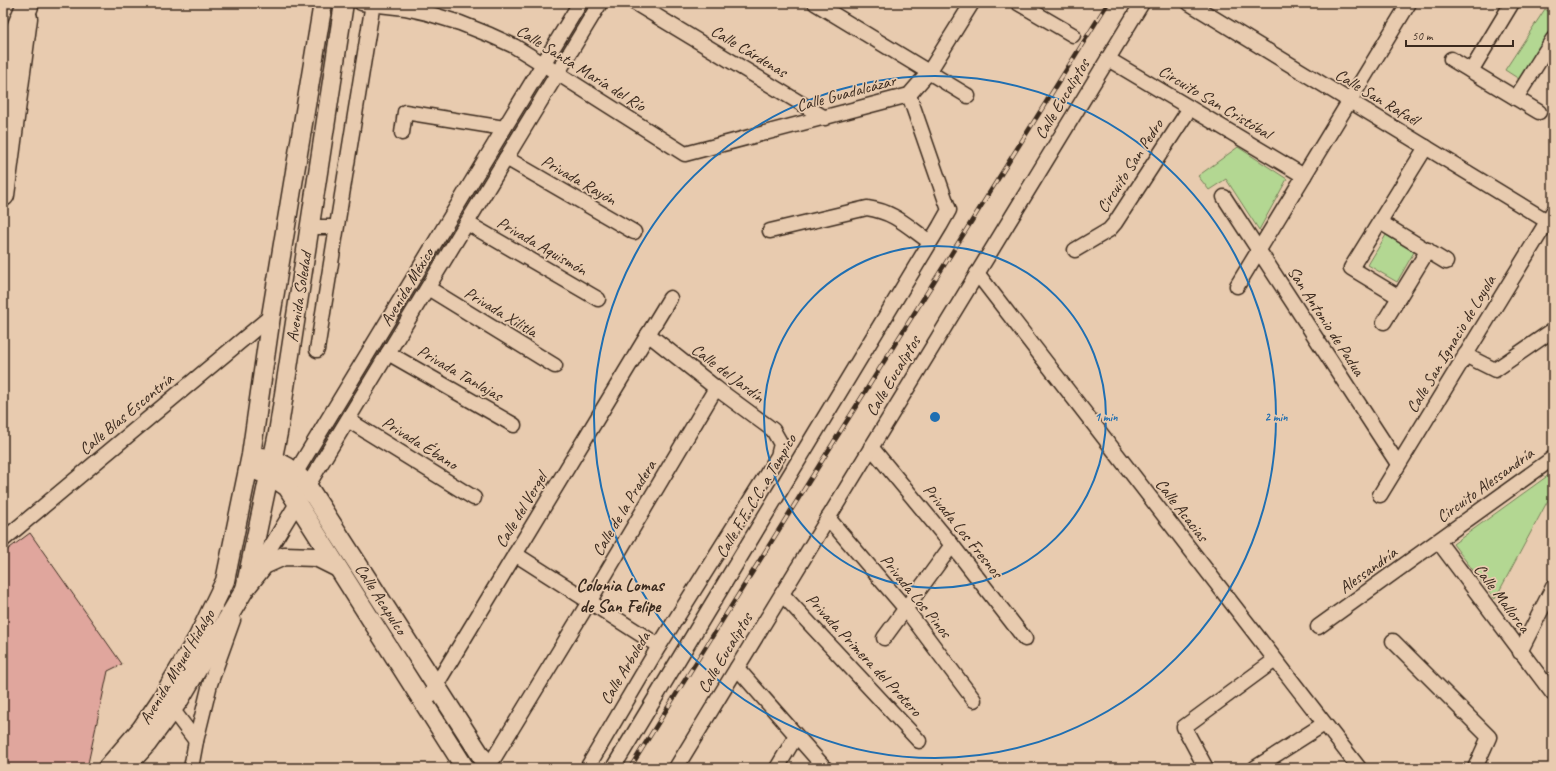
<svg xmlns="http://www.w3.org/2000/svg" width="1556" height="771" viewBox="0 0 1556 771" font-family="Caveat,sans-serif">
  <rect width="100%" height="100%" fill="#e8cbaf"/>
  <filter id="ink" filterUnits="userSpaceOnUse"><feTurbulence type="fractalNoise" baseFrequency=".025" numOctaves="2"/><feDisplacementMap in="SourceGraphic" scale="8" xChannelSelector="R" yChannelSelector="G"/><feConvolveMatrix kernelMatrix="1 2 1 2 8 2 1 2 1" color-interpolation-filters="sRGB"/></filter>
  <g filter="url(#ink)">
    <g fill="#b3d792" stroke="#778058">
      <path d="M 1545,9 L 1553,14 L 1553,26 L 1519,79 L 1505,70 Z"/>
      <path d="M 1238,147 L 1287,179 L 1259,230 L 1226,179 L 1209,190 L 1198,176 Z"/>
      <path d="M 1386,235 L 1414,252 L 1397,282 L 1368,265 Z"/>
      <path d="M 1553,472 L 1553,491 L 1495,599 L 1453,544 Z"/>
    </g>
    <path fill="#e0a69d" stroke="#3b2a1e" d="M 30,533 L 122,664 L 108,671 L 87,768 L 3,768 L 3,553 Z"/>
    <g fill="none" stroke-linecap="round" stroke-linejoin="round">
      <defs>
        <g id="minor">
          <path d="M 361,3 L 405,8 L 427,13 L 460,23 L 490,35 L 514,46 L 543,64 L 685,154 L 909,95 L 929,72 L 972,3"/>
          <path d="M 635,3 L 825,118"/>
          <path d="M 815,3 L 968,96"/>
          <path d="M 1018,3 L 1073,35"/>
          <path d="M 1189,3 L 1547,221"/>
          <path d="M 1108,59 L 1304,176"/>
          <path d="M 1451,59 L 1539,112"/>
          <path d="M 1471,71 L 1512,3"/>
          <path d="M 1516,98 L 1553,39"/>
          <path d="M 402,133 L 405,112 L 504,128"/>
          <path d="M 506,158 L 634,232"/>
          <path d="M 1224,197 L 1398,464"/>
          <path d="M 1380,222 L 1446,262"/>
          <path d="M 467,223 L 598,299"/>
          <path d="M 310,227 L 336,227"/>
          <path d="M 770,231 L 867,208 C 895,212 907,226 930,242"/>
          <path d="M 1075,250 L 1109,230 L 1115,223 L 1190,108"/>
          <path d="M 977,273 L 1359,768"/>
          <path d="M 1237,286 L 1409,3"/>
          <path d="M 428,288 L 555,366"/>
          <path d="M 1399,297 L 1351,268 L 1426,147"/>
          <path d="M 1384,322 L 1428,250"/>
          <path d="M 317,350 L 373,3"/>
          <path d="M 388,353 L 514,425"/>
          <path d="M 1465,355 L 1495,370 L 1553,330"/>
          <path d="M 348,420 L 474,498"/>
          <path d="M 871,447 L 952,545 L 1025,639"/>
          <path d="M 290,482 L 580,3"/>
          <path d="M 1380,495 L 1553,212"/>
          <path d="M 828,518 L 905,608 L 974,700"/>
          <path d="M 3,540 L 271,316"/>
          <path d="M 1438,541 L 1553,694"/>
          <path d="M 515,554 L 659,646"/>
          <path d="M 256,571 L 600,3"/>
          <path d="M 782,594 L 919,741"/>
          <path d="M 1318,627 L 1553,458"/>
          <path d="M 884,638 L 952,545"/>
          <path d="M 1393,641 L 1489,737 L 1475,768"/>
          <path d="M 1520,652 L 1553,587"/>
          <path d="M 737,668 L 825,768"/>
          <path d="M 424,705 L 670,298"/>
          <path d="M 172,709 L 196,741"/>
          <path d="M 191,768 L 196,741 L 210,684 L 233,620"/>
          <path d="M 486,768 L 494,758 L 589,602 L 716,388"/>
          <path d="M 587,768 L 659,646 L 778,456 L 781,444 L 773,430 L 716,388 L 648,334"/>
          <path d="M 613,768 L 940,226 L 949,210 L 909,95"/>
          <path d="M 676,768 L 1142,3"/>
          <path d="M 777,768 L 796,736"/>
          <path d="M 1206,768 L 1184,727 L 1275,660"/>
          <path d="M 1255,768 L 1324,724"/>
        </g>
        <g id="tertiary">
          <path d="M 262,457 C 286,464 290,466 307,485 L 489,768"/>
          <path d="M 259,472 L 269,475 L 287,487 L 465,768"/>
          <path d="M 245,589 L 278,433 L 344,3"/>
          <path d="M 107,768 L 141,729 L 160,701 L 198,637 L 225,581 L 251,455 L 271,316 L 323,3"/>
          <path d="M 125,768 L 147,744 L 180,699 L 245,589 L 264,565 L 284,556 L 316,557 L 336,567"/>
        </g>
        <path id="primary" d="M 3,195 L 26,18"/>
        <path id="motorway" d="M 3,64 L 27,6"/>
      </defs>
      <use href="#minor" stroke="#3b2a1e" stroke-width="17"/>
      <use href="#tertiary" stroke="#3b2a1e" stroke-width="21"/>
      <use href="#primary" stroke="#3b2a1e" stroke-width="25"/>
      <use href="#motorway" stroke="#3b2a1e" stroke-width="25"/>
      <use href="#minor" stroke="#e8cbaf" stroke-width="14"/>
      <use href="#tertiary" stroke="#e8cbaf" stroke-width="18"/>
      <use href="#primary" stroke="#e8cbaf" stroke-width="22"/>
      <use href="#motorway" stroke="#e8cbaf" stroke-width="22"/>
      <defs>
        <path id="rail" d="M 630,768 L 1108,3"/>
      </defs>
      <use href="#rail" stroke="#3b2a1e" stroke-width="4.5"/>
      <use href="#rail" stroke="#e8cbaf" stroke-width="3" stroke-dasharray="9" stroke-linecap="butt"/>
    </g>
  </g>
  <g fill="none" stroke="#1f6fb2" stroke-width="2">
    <circle cx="935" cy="417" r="171"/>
    <circle cx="935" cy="417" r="341"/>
  </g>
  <g text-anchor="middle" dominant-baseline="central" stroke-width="3.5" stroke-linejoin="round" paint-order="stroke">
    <g font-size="17" fill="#3b2a1e" stroke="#e8cbaf">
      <text transform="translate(749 51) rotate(31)">Calle Cárdenas</text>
      <text transform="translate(581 68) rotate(32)">Calle Santa María del Río</text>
      <text transform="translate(846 93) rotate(-15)">Calle Guadalcázar</text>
      <text transform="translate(1377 97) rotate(31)">Calle San Rafaél</text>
      <text transform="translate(1062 99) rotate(-59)">Calle Eucaliptos</text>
      <text transform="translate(1215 102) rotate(31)">Circuito San Cristóbal</text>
      <text transform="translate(1130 166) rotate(-57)">Circuito San Pedro</text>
      <text transform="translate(579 180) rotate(30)">Privada Rayón</text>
      <text transform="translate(542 246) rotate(30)">Privada Aquismón</text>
      <text transform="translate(407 287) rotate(-59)">Avenida México</text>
      <text transform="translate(299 297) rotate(-81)">Avenida Soledad</text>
      <text transform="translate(501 312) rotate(31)">Privada Xilitla</text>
      <text transform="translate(1326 321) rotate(57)">San Antonio de Padua</text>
      <text transform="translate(1451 344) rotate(-59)">Calle San Ignacio de Loyola</text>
      <text transform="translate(460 373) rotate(30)">Privada Tanlajas</text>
      <text transform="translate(728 373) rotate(37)">Calle del Jardín</text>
      <text transform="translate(893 376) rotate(-59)">Calle Eucaliptos</text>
      <text transform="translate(126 414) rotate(-40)">Calle Blas Escontría</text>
      <text transform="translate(420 443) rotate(32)">Privada Ébano</text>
      <text transform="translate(1485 485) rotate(-36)">Circuito Alessandría</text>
      <text transform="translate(756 496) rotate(-59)">Calle F.F. C.C. a Tampico</text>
      <text transform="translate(624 508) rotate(-59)">Calle de la Pradera</text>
      <text transform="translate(521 510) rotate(-59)">Calle del Vergel</text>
      <text transform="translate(1182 510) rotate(52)">Calle Acacias</text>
      <text transform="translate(963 531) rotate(51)">Privada Los Fresnos</text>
      <text transform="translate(1368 570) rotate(-36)">Alessandría</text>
      <text transform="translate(916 596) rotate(51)">Privada Los Pinos</text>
      <text transform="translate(1502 598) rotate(53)">Calle Mallorca</text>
      <text transform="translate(381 599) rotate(57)">Calle Acapulco</text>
      <text transform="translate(725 653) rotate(-59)">Calle Eucaliptos</text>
      <text transform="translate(864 655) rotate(47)">Privada Primera del Protero</text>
      <text transform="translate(177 667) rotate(-59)">Avenida Miguel Hidalgo</text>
      <text transform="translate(625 668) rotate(-59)">Calle Arboleda</text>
    </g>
    <g font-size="18" font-weight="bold" fill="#3b2a1e" stroke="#e8cbaf">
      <text x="620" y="585">Colonia Lomas<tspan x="620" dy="21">de San Felipe</tspan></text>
    </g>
  </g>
  <circle cx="935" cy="417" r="6" fill="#1f6fb2" stroke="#e8cbaf" stroke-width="2"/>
  <g font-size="12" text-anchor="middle" font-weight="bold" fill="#1f6fb2" stroke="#e8cbaf" stroke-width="3.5" stroke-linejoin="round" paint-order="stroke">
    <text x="1106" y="421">1 min</text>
    <text x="1276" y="421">2 min</text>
  </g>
  <rect width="1556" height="771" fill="none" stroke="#e8cbaf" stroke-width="16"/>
  <rect x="8" y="8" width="1540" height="755" fill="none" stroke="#3b2a1e" stroke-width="1.5" filter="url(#ink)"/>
  <path d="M1406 40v6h107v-6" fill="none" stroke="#3b2a1e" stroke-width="2"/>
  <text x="1412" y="40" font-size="12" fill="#3b2a1e" stroke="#e8cbaf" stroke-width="3" paint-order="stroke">50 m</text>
</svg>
